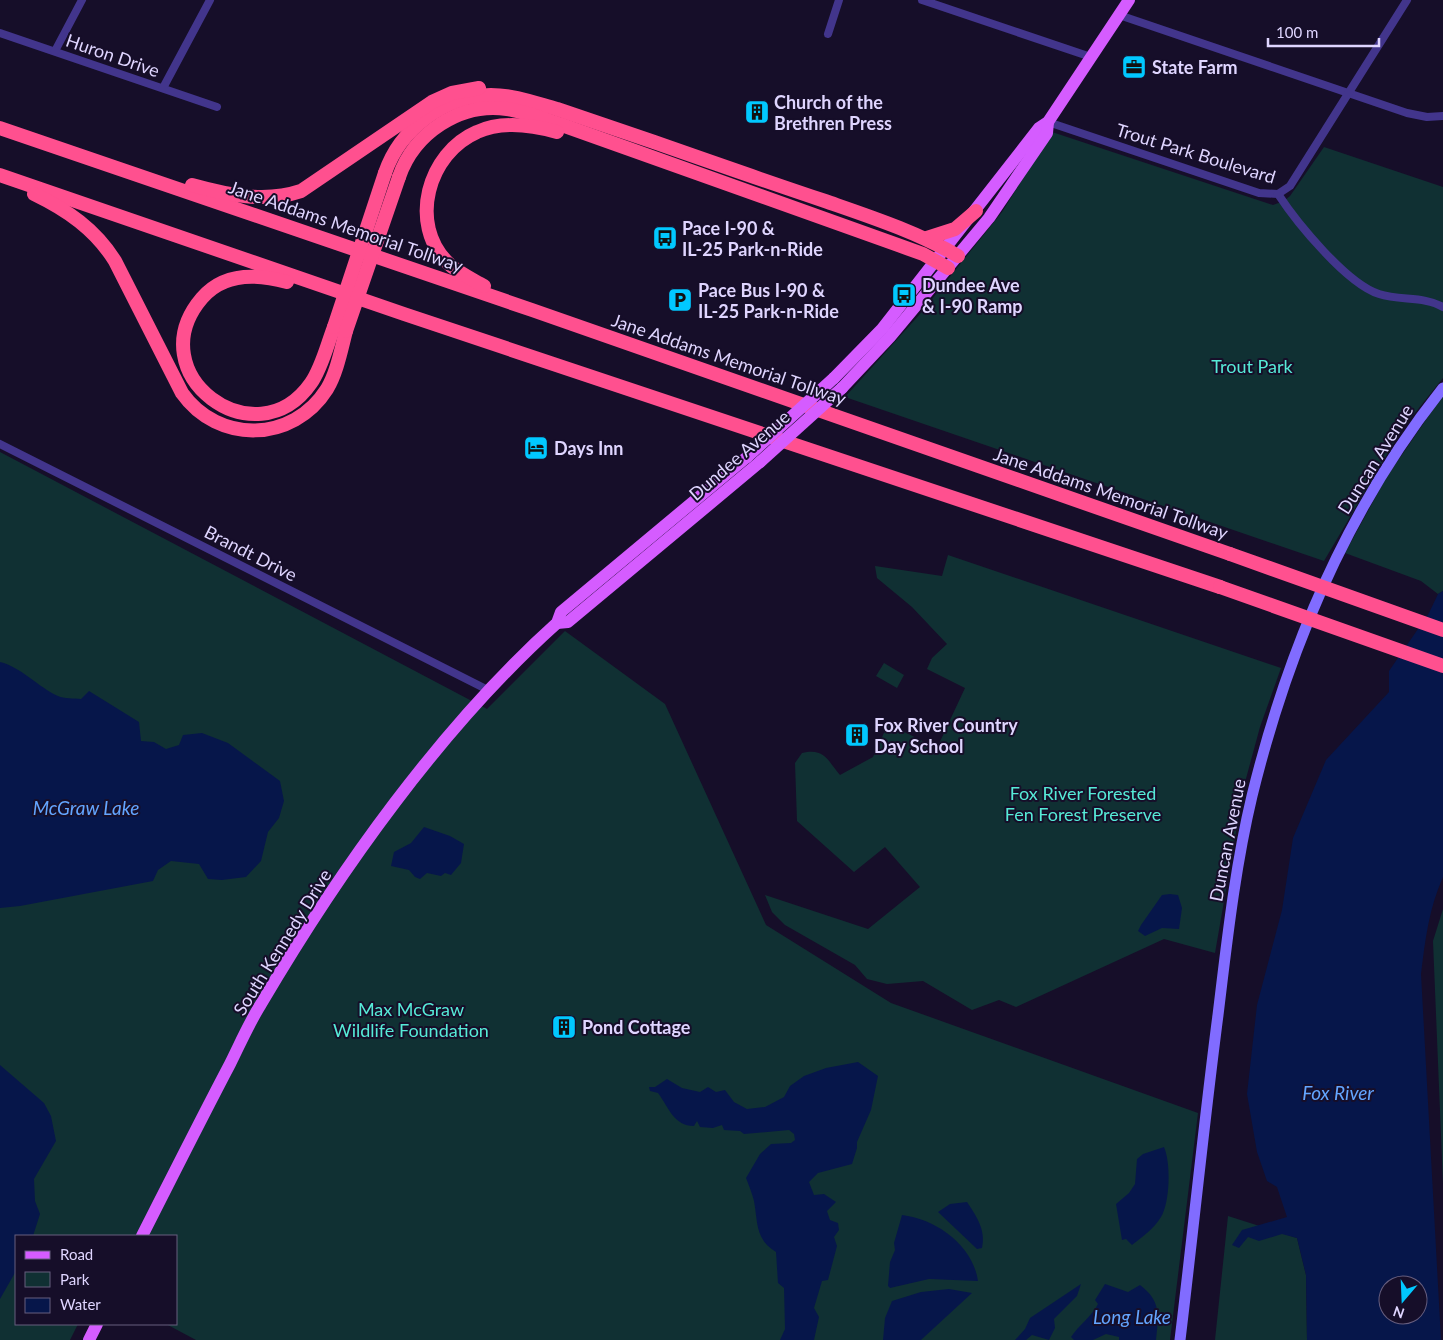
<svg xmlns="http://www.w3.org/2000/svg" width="1443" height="1340" viewBox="0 0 1443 1340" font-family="Lato,sans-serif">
  <rect width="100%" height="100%" fill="#160e29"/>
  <g fill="#103033">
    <path d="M 1052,132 L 1273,205 L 1284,201 L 1290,196 L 1324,147 L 1443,187 L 1443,378 L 1402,429 L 1324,561 L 845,397 L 920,314 L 1002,212 Z"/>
    <path d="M 1443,395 L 1443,591 L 1438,594 L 1421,581 L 1345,553 L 1386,478 Z"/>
    <path d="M 0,452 L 487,709 L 565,631 L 665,704 L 766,925 L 891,1003 L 1198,1113 L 1170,1340 L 196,1340 L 166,1324 L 176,1324 L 176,1236 L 16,1236 L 16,1324 L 78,1324 L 70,1340 L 0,1340 Z"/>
    <path d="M 948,555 L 1281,668 L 1260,727 L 1244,786 L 1215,953 L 1164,939 L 1016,1007 L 999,1000 L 972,1010 L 923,981 L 887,984 L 867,979 L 855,965 L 785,925 L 772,912 L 765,895 L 868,929 L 920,887 L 885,847 L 854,872 L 797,821 L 795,763 L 802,753 C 825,748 827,760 840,775 L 873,757 L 888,724 L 937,748 L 965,688 L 927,669 L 932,658 L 947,644 L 912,607 L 877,578 L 875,566 L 942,576 Z"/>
    <path d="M 884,663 L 904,675 L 897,688 L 876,676 Z"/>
    <path d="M 1443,909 L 1443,1184 L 1433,941 Z"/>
    <path d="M 1228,1216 L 1297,1238 L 1306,1275 L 1307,1340 L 1215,1340 Z"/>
  </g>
  <g fill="#06164a" fill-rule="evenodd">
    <path d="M 1443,591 L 1443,877 C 1429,908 1425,941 1421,974 L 1441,1340 L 1307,1340 L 1306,1275 L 1297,1238 L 1282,1234 L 1259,1241 L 1248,1237 L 1239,1248 L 1232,1245 L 1242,1230 L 1287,1217 L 1277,1187 L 1267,1181 L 1257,1152 L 1247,1094 L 1257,1005 L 1282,910 L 1293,838 L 1326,760 L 1389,692 L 1389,671 L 1429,613 L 1438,594 ZM 1388,1285 L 1418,1285 L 1418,1315 L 1388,1315 Z"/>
    <path d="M 0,662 C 21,667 38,687 58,696 C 64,699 74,698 81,699 L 89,691 L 139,722 L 141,741 L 154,742 L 166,749 L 179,745 L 183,735 L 202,733 L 228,743 L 280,781 L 284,801 L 279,818 L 268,832 L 261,861 L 246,877 L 222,880 L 208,879 L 199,864 L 171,861 L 158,870 L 153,881 L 20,906 L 0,908 Z"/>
    <path d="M 424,827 L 450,836 L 464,844 L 461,863 L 451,875 L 445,873 L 441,876 L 427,873 L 420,879 L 415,877 L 409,870 L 391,866 L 394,852 L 411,843 Z"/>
    <path d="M 1170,894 L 1178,895 L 1182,908 L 1179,929 L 1162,928 L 1145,936 L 1138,931 L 1141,925 L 1162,895 Z"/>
    <path d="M 858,1062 L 878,1076 L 871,1110 L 857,1142 L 857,1148 L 852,1164 L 818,1173 L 809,1182 L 814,1195 L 824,1194 L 836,1202 L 827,1211 L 830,1220 L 838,1223 L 839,1230 L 834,1237 L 837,1246 L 828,1280 L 822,1281 L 814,1308 L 819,1317 L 814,1340 L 780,1340 L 785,1329 L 784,1288 L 778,1283 L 776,1252 C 755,1239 758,1223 754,1201 C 752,1193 749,1186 746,1178 L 760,1154 L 771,1144 L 791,1143 L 795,1140 L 794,1134 L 789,1130 L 744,1134 L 740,1131 L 724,1130 L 722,1125 L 713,1128 L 700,1127 L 697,1121 L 694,1126 C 674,1126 669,1108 658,1093 L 650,1091 L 649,1087 L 655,1087 L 667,1079 L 682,1088 L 700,1092 L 708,1087 L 716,1092 L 725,1090 L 734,1102 L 747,1109 L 765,1107 L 784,1097 L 790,1086 L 804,1076 L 826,1068 Z"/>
    <path d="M 0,1065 L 44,1103 L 51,1116 L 56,1141 L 34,1179 L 35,1201 L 40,1214 L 33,1236 L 16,1236 L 16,1271 L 0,1299 Z"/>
    <path d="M 1164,1147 C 1171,1163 1170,1202 1161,1217 C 1154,1229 1142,1237 1132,1245 L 1126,1239 L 1122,1240 L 1116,1204 L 1129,1193 L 1135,1184 L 1137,1159 L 1143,1154 Z"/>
    <path d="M 967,1202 C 977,1217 986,1230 982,1248 L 977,1249 L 938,1212 L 950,1204 Z"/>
    <path d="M 902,1215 C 936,1219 973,1245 978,1281 L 929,1279 L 890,1288 L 888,1286 L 890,1262 L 895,1250 L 894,1243 Z"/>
    <path d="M 1081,1284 L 1077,1296 L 1054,1319 L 1055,1328 L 1049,1340 L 1032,1335 L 1026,1340 L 1015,1340 L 1025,1329 L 1030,1318 Z"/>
    <path d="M 1105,1284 L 1128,1292 L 1140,1285 C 1161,1301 1159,1315 1156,1340 L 1119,1340 L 1119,1337 L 1106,1334 L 1093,1340 L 1074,1340 L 1071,1337 C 1079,1325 1091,1317 1098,1304 L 1095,1300 Z"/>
    <path d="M 949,1289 L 972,1293 L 921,1340 L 883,1340 L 885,1318 L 892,1301 L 921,1292 Z"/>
  </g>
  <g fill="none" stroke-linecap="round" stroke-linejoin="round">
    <g stroke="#42358c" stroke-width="8">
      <path d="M 922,0 L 1091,57"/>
      <path d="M 1119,15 L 1407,113 L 1427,117 L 1443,116"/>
      <path d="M 0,33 L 217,107"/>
      <path d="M 828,34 L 839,0"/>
      <path d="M 55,51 L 82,0"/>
      <path d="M 163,88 L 210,0"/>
      <path d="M 1048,122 L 1259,193 L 1278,194 C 1297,223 1347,284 1379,294 C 1400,301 1424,296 1443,307"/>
      <path d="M 1278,194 L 1290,186 L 1407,0"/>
      <path d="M 0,444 L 488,690"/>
    </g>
    <path stroke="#816cff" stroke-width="11" d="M 1180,1340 C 1193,1232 1204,1123 1218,1015 C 1227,941 1235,867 1252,796 C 1288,649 1349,506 1443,388"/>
    <g stroke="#d55cff" stroke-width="12">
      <path d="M 834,378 L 882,329 L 1039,128 L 1048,122 L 1129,0"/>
      <path d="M 842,388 L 890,337 L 989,218 L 1047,133 L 1048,122"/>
      <path d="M 557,623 L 568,622 L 760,462"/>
      <path d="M 142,1236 C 171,1179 200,1121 230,1064 C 240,1044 249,1023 261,1004 C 339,871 442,726 557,623 L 561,612 L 747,457"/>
      <path d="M 89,1340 L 97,1324"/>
    </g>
    <g stroke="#ff508f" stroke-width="14">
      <path d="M 0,128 L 532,310 L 1230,554"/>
      <path d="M 385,173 C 400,129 444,96 491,95 C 514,95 535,103 557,109 C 590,120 622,131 654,142 C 711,162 768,182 825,201 C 871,217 917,232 958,256"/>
      <path d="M 0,175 L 404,314 L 1220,587"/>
      <path d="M 399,177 C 414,133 460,102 507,109 C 526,112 544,119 562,125 L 898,245 L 923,254 L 948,268"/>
      <path d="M 192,185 C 228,195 265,203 301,191 L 432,102 L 452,93 L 479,88"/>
      <path d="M 34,194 C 67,210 95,229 115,261 L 182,393 C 218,444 293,443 327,389 C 337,372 341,350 346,331"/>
      <path d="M 927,238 L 955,229 L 976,211"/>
      <path d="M 287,282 C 258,274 224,272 202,298 C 137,374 256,462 311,383 C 322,367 327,345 334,327"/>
      <path d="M 484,286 C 472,279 458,273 448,263 C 408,224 428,153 477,132 C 501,121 532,125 557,132"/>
    </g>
    <g stroke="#d55cff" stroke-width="12">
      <path d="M 747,457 L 834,378"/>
      <path d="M 760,462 L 842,388"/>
    </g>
    <g stroke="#ff508f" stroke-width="14">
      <path d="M 334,327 L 385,173"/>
      <path d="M 346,331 L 399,177"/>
      <path d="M 1230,554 L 1443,630"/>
      <path d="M 1220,587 L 1443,666"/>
    </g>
  </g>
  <defs>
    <symbol id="office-square" viewBox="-11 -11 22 22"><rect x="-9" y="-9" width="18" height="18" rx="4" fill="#01c8ff" stroke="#160e29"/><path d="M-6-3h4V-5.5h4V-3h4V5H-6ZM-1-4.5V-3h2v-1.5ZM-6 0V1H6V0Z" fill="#111"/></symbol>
    <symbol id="building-square" viewBox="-11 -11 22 22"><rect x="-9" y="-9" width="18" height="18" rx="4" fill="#01c8ff" stroke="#160e29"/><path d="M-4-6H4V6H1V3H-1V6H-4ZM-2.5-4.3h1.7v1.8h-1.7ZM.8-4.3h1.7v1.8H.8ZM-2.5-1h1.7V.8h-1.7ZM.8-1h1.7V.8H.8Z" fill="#111"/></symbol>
    <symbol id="bus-square" viewBox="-11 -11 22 22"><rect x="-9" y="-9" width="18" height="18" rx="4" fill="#01c8ff" stroke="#160e29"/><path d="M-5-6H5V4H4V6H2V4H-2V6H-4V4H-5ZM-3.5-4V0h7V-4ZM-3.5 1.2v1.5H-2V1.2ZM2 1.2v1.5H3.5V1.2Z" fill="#111"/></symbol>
    <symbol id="parking-square" viewBox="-11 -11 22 22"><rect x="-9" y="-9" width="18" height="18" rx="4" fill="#01c8ff" stroke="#160e29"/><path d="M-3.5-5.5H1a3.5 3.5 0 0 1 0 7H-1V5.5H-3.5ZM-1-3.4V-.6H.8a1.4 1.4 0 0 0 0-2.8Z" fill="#111"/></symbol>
    <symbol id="hotel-square" viewBox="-11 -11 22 22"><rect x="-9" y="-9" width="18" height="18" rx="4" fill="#01c8ff" stroke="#160e29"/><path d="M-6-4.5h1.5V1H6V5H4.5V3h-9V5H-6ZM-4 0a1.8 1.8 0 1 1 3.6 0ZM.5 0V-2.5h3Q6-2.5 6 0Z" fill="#111"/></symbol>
  </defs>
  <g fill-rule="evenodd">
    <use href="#office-square" x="1120" y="53" width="28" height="28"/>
    <use href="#building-square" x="743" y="98" width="28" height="28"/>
    <use href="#bus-square" x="651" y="224" width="28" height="28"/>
    <use href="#bus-square" x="890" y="281" width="28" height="28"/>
    <use href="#parking-square" x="666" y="286" width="28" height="28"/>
    <use href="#hotel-square" x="522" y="434" width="28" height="28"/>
    <use href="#building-square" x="843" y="721" width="28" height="28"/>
    <use href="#building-square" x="550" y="1013" width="28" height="28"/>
  </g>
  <g text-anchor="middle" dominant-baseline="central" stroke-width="4" stroke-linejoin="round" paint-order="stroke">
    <g font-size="18" fill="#dfd5ff" stroke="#160e29">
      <text transform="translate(113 55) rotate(19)">Huron Drive</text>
      <text transform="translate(1196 153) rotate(17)">Trout Park Boulevard</text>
      <text transform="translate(346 226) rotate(19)">Jane Addams Memorial Tollway</text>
      <text transform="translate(729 359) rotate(19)">Jane Addams Memorial Tollway</text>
      <text transform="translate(739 455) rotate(-41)">Dundee Avenue</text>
      <text transform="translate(1375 459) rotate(-58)">Duncan Avenue</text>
      <text transform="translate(1111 493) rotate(19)">Jane Addams Memorial Tollway</text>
      <text transform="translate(251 553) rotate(27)">Brandt Drive</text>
      <text transform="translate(1227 840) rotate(-79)">Duncan Avenue</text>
      <text transform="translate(282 942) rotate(-58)">South Kennedy Drive</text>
    </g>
    <g font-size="18" font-weight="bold" fill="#dfd5ff" stroke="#160e29" text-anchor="start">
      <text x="1152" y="67">State Farm</text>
      <text x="774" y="102">Church of the<tspan x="774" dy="21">Brethren Press</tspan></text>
      <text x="682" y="228">Pace I-90 &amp;<tspan x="682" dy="21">IL-25 Park-n-Ride</tspan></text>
      <text x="922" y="285">Dundee Ave<tspan x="922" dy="21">&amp; I-90 Ramp</tspan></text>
      <text x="698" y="290">Pace Bus I-90 &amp;<tspan x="698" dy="21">IL-25 Park-n-Ride</tspan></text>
      <text x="554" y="448">Days Inn</text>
      <text x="874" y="725">Fox River Country<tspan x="874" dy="21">Day School</tspan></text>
      <text x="582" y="1027">Pond Cottage</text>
    </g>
    <g font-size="18" fill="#56ead7" stroke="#160e29">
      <text x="1252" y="366">Trout Park</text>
      <text x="1083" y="793">Fox River Forested<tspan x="1083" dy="21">Fen Forest Preserve</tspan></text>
      <text x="411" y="1009">Max McGraw<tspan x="411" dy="21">Wildlife Foundation</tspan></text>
    </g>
    <g font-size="19" font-style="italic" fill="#63a5ff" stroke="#160e29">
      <text x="86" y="807">McGraw Lake</text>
      <text x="1338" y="1092">Fox River</text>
      <text x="1132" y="1316">Long Lake</text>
    </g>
  </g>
  <rect x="15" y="1235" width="162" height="90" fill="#160e29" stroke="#665e7f"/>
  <rect x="25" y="1251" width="25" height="8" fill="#d55cff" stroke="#665e7f"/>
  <text x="60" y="1260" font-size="15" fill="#dfd5ff">Road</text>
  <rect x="25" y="1272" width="25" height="15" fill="#103033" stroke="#665e7f"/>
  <text x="60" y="1285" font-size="15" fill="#dfd5ff">Park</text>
  <rect x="25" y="1298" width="25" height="15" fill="#06164a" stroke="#665e7f"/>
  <text x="60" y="1310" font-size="15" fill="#dfd5ff">Water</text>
  <g transform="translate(1403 1300) rotate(199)"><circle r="24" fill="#160e29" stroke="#665e7f"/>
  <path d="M0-4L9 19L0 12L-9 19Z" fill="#01c8ff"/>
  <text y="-8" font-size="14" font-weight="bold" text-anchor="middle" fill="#dfd5ff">N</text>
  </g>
  <path d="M1268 38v8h111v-8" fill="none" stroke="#dfd5ff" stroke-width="2.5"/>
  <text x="1276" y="38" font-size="15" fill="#dfd5ff" stroke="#160e29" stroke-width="4" paint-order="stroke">100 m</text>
</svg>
